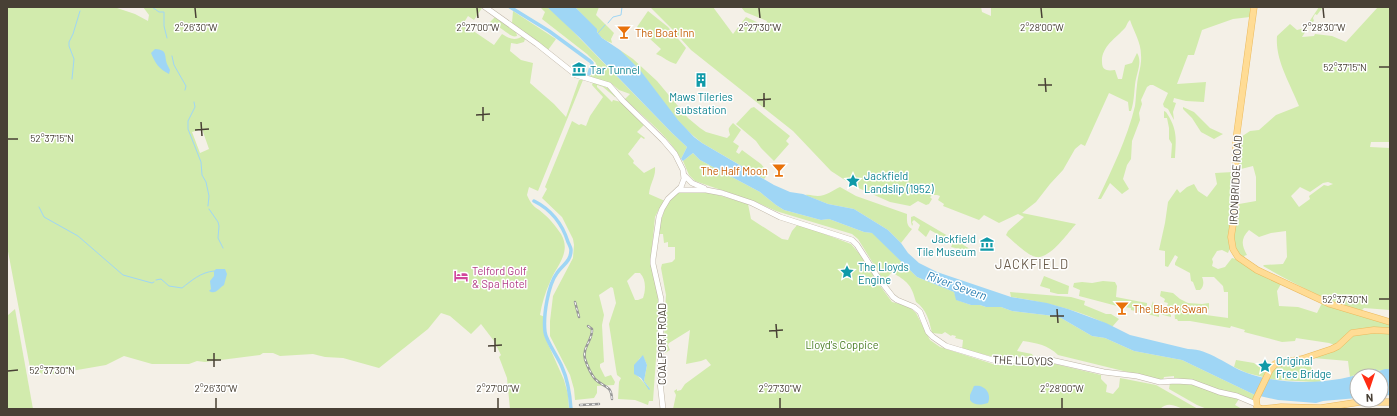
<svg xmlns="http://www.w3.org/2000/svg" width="1397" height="416" viewBox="0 0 1397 416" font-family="Barlow,sans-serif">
  <rect width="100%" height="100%" fill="#f4f0e7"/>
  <g fill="#d2ebad" fill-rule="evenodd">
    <path d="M 7,7 L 114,7 L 135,14 L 148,21 L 149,15 L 143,7 L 481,7 L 482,8 L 474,20 L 468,16 L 463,24 L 494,45 L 502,34 C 510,39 515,41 523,36 L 525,39 L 524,42 L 517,44 L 511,43 L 510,51 L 521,60 L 533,63 L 530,83 L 554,104 L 566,117 L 579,80 L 583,80 L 538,191 L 529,187 L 527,195 C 533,209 536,206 545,215 C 551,220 557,228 561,234 C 572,253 556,266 550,282 C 545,293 542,303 540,315 L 545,317 L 544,330 L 545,337 L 564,380 L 568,394 L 569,409 L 510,409 L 507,378 L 499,357 L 501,355 L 494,341 L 481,324 L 471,334 L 450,316 L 441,313 L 428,329 L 379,368 L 343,358 L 325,357 L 313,354 L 280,356 L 273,353 L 263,353 L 260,355 L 205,362 L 197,361 L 189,364 L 152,364 L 124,356 L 106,365 L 54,374 L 31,373 L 7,246 ZM 202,129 L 209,149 L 200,153 L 192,132 Z"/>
    <path d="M 540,7 L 547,7 L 558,16 L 672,133 L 687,147 L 681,159 C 668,135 644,118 625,99 L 630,94 L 619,90 L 611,83 L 590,77 L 596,63 L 587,54 L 542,19 L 545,12 Z"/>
    <path d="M 575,7 L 599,7 L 596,15 L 614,33 L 611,39 L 612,43 C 605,41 598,36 596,29 Z"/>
    <path d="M 650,7 L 713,7 L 733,34 L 746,17 L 765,26 L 767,21 L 745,12 L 741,7 L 981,7 L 982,12 L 991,16 L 991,7 L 1251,7 L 1250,17 L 1233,19 L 1202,30 L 1194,55 L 1188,55 L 1177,84 L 1206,82 L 1204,102 L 1186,101 L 1174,98 L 1173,102 L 1176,103 L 1173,112 L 1174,120 L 1168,109 L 1164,107 L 1163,104 L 1168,93 L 1153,85 L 1150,85 L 1147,87 L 1141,100 L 1142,104 L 1139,113 L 1140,120 L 1132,141 L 1131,159 L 1127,165 L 1123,179 L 1129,189 L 1122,194 L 1110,183 L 1101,199 L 1098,199 C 1112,169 1127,139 1135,106 C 1136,99 1136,92 1137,85 C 1138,74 1142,65 1141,55 C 1141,42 1134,32 1130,20 C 1127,23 1127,25 1125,28 C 1116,38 1101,47 1102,62 C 1102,71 1108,71 1115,70 L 1118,79 L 1122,79 L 1125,65 L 1132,63 L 1137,53 C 1143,62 1136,74 1135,85 C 1134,94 1134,102 1131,111 L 1129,111 L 1128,102 L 1109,93 L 1085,146 L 1081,144 L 1075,149 L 1063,170 L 1050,184 L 1036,202 L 1022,213 L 1076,224 C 1067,234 1050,259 1036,257 C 1027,255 1013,241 1006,235 L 1008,231 L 1024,217 L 1018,214 L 999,223 L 984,215 L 979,220 L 943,206 L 944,204 L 938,200 L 940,196 L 937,195 L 933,195 L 930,197 L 932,199 L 929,204 L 926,205 L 918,201 L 910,206 L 890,202 L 854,186 L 831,171 L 793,131 L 691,50 L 671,28 Z"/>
    <path d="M 1319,7 L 1323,7 L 1317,15 L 1315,14 L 1313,18 L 1314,21 L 1311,23 L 1302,37 L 1314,36 L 1315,34 L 1332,36 L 1346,42 L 1378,7 L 1390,7 L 1390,142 L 1371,142 L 1370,147 L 1390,148 L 1390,310 L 1364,308 L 1361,311 C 1326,301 1295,284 1263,266 L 1264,265 L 1283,264 L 1287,257 L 1286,231 L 1271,233 L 1259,237 L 1249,230 C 1241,238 1241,245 1247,255 L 1244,256 L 1248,261 L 1242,259 L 1234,245 L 1234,233 L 1239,204 L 1256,201 L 1256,177 L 1253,166 L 1237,170 L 1238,139 L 1250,131 L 1259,130 L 1276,115 L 1299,106 C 1290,83 1275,60 1277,36 L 1290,24 L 1297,30 L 1305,28 ZM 1328,182 L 1333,184 L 1328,186 L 1324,185 L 1309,196 L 1310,199 L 1299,207 L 1291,196 L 1300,187 L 1310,192 L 1323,183 Z"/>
    <path d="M 513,11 L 556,39 L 548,50 L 512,23 Z"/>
    <path d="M 648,11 L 668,27 L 686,48 L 676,64 C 668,62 664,57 656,54 L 661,49 L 637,27 Z"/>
    <path d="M 495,17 L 516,31 L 517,36 C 509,39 501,23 488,24 Z"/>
    <path d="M 620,50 L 633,59 L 657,81 L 688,118 L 700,128 L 706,132 L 727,138 L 730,135 C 728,128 728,129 733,123 L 741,130 L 733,142 L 739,146 L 736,152 L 739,154 L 742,150 L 761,164 L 769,173 L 764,179 L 702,143 C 677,124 660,97 641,72 C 635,64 626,58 620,50 Z"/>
    <path d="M 593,82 L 608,88 L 616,97 L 615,97 L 603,87 L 597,85 L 597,87 L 612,102 L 613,100 L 621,102 L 645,124 L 637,132 L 645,138 L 644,139 L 641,137 L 628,154 L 634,161 L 633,163 L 644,173 L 655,167 C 656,177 650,183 649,194 L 665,201 L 659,209 L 655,217 L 651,257 L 658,292 L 659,316 L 653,401 L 649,401 L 648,405 L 635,400 L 618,399 L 619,382 L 621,378 L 617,375 L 616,369 L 609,324 L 616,303 L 613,288 L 611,287 L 599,295 L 604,315 L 602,325 L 604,362 L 600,364 L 600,367 L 605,377 L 611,375 L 615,382 L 614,385 L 597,386 L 597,393 L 594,398 L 575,400 L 574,389 L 570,375 L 550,336 L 550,321 L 553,296 L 573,258 L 574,245 L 573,239 L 562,217 L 542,198 L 547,189 L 545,187 L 572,121 L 579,125 L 581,124 L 586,126 L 590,116 L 603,97 L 592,85 ZM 635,273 L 640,273 C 646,279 646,290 643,298 L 638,300 L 635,300 L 627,281 ZM 643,356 L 647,365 L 644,381 L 650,389 C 644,384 641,378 634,373 L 639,359 Z"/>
    <path d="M 754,107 L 790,136 L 786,141 L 789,144 L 774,161 L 761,148 L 756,141 L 736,124 L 751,108 Z"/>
    <path d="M 1183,107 L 1194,112 L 1210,128 L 1223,134 L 1214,139 L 1201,132 L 1192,118 L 1183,109 Z"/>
    <path d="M 1164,111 L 1166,112 C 1178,130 1176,139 1175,158 L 1171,158 L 1172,144 L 1169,139 L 1169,128 L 1167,118 L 1164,118 Z"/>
    <path d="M 693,153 L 700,160 L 760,192 L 776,205 L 784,210 L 821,220 L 829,219 L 864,232 L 873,233 L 917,277 L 954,292 L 957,300 L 971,305 L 980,305 L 986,307 L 1001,307 L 1012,311 L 1054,316 L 1061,318 L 1092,336 L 1105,338 L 1134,351 L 1182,360 L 1255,395 L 1252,400 L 1236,394 L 1239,399 L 1235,405 L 1242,409 L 1207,409 L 1197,405 L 1169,389 L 1170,383 L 1174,382 L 1174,376 L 1164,377 L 1163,380 L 1156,379 L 1058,355 C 1048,345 1037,343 1023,341 L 1017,351 L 1032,354 L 1033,356 L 998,358 L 962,349 L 963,340 L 955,338 L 956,336 L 952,335 L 951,336 L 945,332 L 942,334 L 932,333 C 929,320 927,310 916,302 C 911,283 907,282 892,272 L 884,281 L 858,239 L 852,234 L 776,211 L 756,202 L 695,181 L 689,175 L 683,161 Z"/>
    <path d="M 1233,172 L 1233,203 L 1229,237 L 1230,248 L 1228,253 L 1222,250 L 1217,251 L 1212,259 L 1213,262 L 1212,266 L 1218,269 L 1225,267 L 1232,258 L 1236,259 L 1256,272 L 1281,284 L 1277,291 L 1279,306 L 1298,307 L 1317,313 L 1322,303 L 1390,325 L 1390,329 L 1362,329 L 1351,330 L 1335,345 L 1329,343 L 1296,338 L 1295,341 L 1282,342 L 1244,332 L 1245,330 L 1231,326 L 1230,328 L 1190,321 L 1178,321 L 1177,319 L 1175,319 L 1174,308 L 1167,306 L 1168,303 L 1164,302 L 1165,299 L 1160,296 L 1161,291 L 1173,293 L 1180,299 L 1188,303 L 1202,304 L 1209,303 L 1209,308 L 1206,315 L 1228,318 L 1228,292 L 1224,292 L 1223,286 L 1214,277 L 1202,277 C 1204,281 1204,287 1200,290 L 1196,290 L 1193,282 L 1191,281 L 1190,273 L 1175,265 L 1175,263 L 1178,257 L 1175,255 L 1168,267 L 1165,266 L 1165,251 L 1159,250 L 1165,223 L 1168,202 L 1177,189 L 1180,193 L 1187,187 L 1194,184 L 1198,191 L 1207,197 L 1217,184 L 1215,173 Z"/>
    <path d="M 840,187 L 856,196 L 907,214 C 907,220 906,226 912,229 L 901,243 L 888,230 L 854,209 L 828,204 L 805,195 C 810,194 813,196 818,196 C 826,196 833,190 840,187 Z"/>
    <path d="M 695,192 L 708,192 L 748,204 L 751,219 L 782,239 L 788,240 L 792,231 L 798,224 L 851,244 L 863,258 L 878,283 L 892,302 L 908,306 L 916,313 L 930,340 L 940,347 L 996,365 L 1055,364 L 1101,375 L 1101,379 L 1107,385 L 1106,392 L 1113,394 L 1119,387 L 1120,378 L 1156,385 L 1198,409 C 1193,409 1189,410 1184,409 C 1175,406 1168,401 1160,409 L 673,409 L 676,395 L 674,391 L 677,389 L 677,391 L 681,390 L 685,384 L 711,365 L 706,359 L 701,361 L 686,364 L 690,330 L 669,343 L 668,345 L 670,350 L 665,353 L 664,323 L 666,295 L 661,268 L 662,264 L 672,262 L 675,259 L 675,247 L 668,247 L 668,242 L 664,243 L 663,234 L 658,234 C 660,224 666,197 676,193 C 681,191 690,192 695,192 Z"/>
    <path d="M 914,216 L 977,253 L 951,247 L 953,243 L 930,230 L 926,237 L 918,230 L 920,225 L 914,220 L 912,222 L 913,224 L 912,226 L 911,222 L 911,217 Z"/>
    <path d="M 1044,276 L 1069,286 L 1068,294 L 1058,294 L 1050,292 L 1050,289 L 1040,286 Z"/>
    <path d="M 1103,281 L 1115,282 L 1117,286 L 1116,297 L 1147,303 L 1147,306 L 1151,307 L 1153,301 L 1154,307 L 1171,311 L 1171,317 L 1159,314 L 1159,317 L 1131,310 L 1131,308 L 1117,306 L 1079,296 L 1080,290 L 1073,287 L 1074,283 L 1082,282 L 1092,283 Z"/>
    <path d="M 1010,292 L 1071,297 L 1085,301 L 1084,305 L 1106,314 L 1111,314 L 1119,319 L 1112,327 C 1081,310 1045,302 1011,297 Z"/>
    <path d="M 15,309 L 33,409 L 7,409 L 7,316 Z"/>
    <path d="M 1374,333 L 1390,334 L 1390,369 L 1357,374 L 1350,377 L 1348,361 L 1313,358 L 1310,365 C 1312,371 1317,372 1318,378 L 1323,381 C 1315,383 1306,381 1298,381 C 1288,381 1279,380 1269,379 L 1275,367 L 1306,360 L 1350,336 Z"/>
    <path d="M 1236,360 L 1254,363 L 1259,367 L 1260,367 L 1260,363 L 1266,370 L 1263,377 L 1247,373 L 1234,367 Z"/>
  </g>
  <g fill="#9fd6f5">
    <path d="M 547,7 L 575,7 L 597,29 L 597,32 L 602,38 L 620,50 L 640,70 L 678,120 L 694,137 L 702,143 L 774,185 L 790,192 L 803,194 L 828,204 L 854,209 L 888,230 L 901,243 L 908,253 L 919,263 L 937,272 L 1011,297 L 1047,303 L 1068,309 L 1106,323 L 1130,335 L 1188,349 C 1210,349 1227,366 1247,373 C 1286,387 1338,384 1375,369 L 1379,371 L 1385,369 L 1390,369 L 1390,395 L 1381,396 L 1381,376 L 1357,376 L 1357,398 L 1323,401 L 1316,403 L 1278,400 L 1255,395 L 1182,360 L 1134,351 L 1105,338 L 1092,336 L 1061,318 L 1054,316 L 1012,311 L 1001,307 L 986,307 L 980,305 L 971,305 L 956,300 L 954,292 L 917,277 L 872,233 L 864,232 L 829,219 L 821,220 L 784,210 L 776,205 L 760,192 L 700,160 L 693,153 L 683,161 L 681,159 L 687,147 L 672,133 L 580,38 Z"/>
    <path d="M 155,49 C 168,50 164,55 167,64 C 168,66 169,68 170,70 L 169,74 C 159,69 155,63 151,53 Z"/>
    <path d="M 216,269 L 225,269 L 227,274 L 224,285 C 219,288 216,295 209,291 L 211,289 L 210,281 L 214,276 L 214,271 Z"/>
    <path d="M 643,355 L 647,365 L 644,381 L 650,389 L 649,390 L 641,378 L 634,374 L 634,365 Z"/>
    <path d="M 974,386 C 984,384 992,393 988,403 C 982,405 974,406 970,400 L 970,395 Z"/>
  </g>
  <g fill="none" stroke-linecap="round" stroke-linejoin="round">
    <g stroke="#9fd6f5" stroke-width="1">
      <path d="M 152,7 L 159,12 L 164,12 L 164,26 L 167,38"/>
      <path d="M 608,23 L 613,17 L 621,15 L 622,7"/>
      <path d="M 598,33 L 605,25"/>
      <path d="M 172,56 L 174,65 L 186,86 L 185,90"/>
      <path d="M 72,79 L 74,59 L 69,46 L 69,42 L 73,34 L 80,11"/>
      <path d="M 194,102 L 195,107 L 188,121 L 188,129 L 201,162 L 202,175 L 206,182 L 209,196 L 208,206"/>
      <path d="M 39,207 L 44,217 L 78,236 L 123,275 L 152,283 L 154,282"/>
      <path d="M 209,209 L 218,222 L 219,226 L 218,238 L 223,248"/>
      <path d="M 156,280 L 161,279 L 169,286 L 182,288 C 191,281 201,272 214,271"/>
    </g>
    <g stroke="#9fd6f5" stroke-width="3.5">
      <path d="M 510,7 L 549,31 L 590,61 L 592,63 L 589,74"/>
      <path d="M 534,201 C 552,210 562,223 568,242 C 569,244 571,248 571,250 C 571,262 562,265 557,273 C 548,285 543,316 545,332 C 546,341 558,357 562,367 C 568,380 570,395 571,409"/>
    </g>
    <defs>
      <g id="minor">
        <path d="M 485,7 L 537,44 L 576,75 L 609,85 L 623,101 L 663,140 L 675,154 L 683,170 L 684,179 L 681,187 L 668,199 L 662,209 L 659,217 L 653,259 L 653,264 L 661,299 L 660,382 L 663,409"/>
        <path d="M 685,176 L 692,183 L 704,188"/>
        <path d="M 678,190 L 706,190 L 722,193 L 752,203 L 780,217 L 852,240 L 857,245 L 879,279 L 893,297 L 897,300 L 914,307 L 920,312 L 928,332 L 933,337 L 946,346 L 996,361 L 1051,360 L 1104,372 L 1137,376 L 1160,382 L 1176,381 L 1192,382 L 1219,392 L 1237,396 L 1256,404"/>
      </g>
      <g id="major">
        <path d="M 1254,7 L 1236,140 L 1235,212 L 1231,237 L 1233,249 L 1238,257 L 1257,270 L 1330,304 L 1390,322"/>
        <path d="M 1261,409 L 1257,407 L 1256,399 L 1270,370 L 1275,364 L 1302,359 L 1332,349 L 1338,346 L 1352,333 L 1374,330 L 1390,331"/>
        <path d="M 1262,409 L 1281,407 L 1321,408 L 1360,402 L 1390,402"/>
      </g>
    </defs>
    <use href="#minor" stroke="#c0b7a9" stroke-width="6"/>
    <use href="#major" stroke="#ebba5e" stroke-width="7"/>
    <use href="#minor" stroke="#fff" stroke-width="5"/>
    <use href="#major" stroke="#ffdc95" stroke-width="6"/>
    <defs>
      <g id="rail">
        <path d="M 575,302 L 579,317"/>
        <path d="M 588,326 L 592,329 C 593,340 582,347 585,359 C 587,365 591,374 595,379 C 604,388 611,384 612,399"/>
        <path d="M 580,405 L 599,404"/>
      </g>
    </defs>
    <use href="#rail" stroke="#979797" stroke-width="2.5"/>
    <use href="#rail" stroke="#fff" stroke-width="1" stroke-dasharray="3" stroke-linecap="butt"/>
  </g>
  <path fill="none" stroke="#484035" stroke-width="1.5" d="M 195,8 L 196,18M 477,8 L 478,18M 759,8 L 760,18M 1041,8 L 1042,18M 1323,8 L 1324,18M 1379,67 L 1389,67M 1045,78 L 1046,92M 1038,85 L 1052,85M 764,93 L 764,107M 757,100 L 771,99M 483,107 L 483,121M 476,115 L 490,114M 201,122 L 202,136M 195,130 L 209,129M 8,139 L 18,139M 1379,299 L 1389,299M 1057,309 L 1058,323M 1050,316 L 1064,316M 776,324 L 777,338M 769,331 L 783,330M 495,338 L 495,352M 488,346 L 502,345M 214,353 L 214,367M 207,360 L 221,360M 8,371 L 18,370M 216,398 L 216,408M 498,398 L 498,408M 780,398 L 780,408M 1062,398 L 1062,408"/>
  <defs>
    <symbol id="bar-bare" viewBox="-9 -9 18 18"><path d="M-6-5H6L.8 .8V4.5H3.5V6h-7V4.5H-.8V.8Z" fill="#e8710a" stroke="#fff" stroke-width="2.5" paint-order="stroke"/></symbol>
    <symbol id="museum-bare" viewBox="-9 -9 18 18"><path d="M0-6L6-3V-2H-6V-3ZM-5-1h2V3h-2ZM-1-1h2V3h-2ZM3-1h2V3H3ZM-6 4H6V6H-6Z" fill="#0f9aa8" stroke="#fff" stroke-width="2.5" paint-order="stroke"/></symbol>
    <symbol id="building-bare" viewBox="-9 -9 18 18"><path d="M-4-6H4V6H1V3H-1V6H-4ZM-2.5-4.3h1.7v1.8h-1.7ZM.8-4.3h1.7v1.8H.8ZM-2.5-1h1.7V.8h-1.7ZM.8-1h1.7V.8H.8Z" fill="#0f9aa8" stroke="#fff" stroke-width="2.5" paint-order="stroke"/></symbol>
    <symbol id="sight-bare" viewBox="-9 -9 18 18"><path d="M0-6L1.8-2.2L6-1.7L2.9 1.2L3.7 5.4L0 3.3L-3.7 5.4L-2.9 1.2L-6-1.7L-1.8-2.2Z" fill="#0f9aa8" stroke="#fff" stroke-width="2.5" paint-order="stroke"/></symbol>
    <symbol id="hotel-bare" viewBox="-9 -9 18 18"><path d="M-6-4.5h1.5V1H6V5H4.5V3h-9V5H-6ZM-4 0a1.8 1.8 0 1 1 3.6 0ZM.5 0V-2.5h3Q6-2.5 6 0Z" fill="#d1479c" stroke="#fff" stroke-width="2.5" paint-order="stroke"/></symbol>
  </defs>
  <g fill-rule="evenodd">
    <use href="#bar-bare" x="614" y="22" width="20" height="20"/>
    <use href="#museum-bare" x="569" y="59" width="20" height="20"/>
    <use href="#building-bare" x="691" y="70" width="20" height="20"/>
    <use href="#bar-bare" x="769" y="160" width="20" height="20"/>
    <use href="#sight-bare" x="843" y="171" width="20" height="20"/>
    <use href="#museum-bare" x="977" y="234" width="20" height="20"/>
    <use href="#sight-bare" x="837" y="262" width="20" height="20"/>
    <use href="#hotel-bare" x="451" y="266" width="20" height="20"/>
    <use href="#bar-bare" x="1112" y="298" width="20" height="20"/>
    <use href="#sight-bare" x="1255" y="356" width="20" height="20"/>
  </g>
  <g text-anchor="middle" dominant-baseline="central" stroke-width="3" stroke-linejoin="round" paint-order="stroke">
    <g font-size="11" fill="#c56008" stroke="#fff" text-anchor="start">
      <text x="635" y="32">The Boat Inn</text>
      <text x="768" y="170" text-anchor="end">The Half Moon</text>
      <text x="1133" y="308">The Black Swan</text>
    </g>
    <g font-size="11" fill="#0d838f" stroke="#fff" text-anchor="start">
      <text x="590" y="69">Tar Tunnel</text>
      <text x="701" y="96" text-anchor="middle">Maws Tileries<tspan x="701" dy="13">substation</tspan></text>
      <text x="864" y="175">Jackfield<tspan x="864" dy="13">Landslip (1952)</tspan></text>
      <text x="976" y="238" text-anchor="end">Jackfield<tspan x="976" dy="13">Tile Museum</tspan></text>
      <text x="858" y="266">The Lloyds<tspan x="858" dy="13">Engine</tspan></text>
      <text x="1276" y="360">Original<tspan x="1276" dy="13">Free Bridge</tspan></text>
    </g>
    <g font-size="11" fill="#484035" stroke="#fff">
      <text transform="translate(1235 180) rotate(-87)">IRONBRIDGE ROAD</text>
      <text transform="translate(661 344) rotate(-90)">COALPORT ROAD</text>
      <text transform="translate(1023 360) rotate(2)">THE LLOYDS</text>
    </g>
    <g font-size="11" fill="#b23c85" stroke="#fff" text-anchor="start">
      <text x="472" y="270">Telford Golf<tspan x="472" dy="13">&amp; Spa Hotel</tspan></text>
    </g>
    <g font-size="11" fill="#4a7e25" stroke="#fff">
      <text x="842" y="344">Lloyd's Coppice</text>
    </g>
    <g font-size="12" font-style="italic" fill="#267db2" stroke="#fff">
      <text transform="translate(957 285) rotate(20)">River Severn</text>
    </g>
    <g font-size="13" letter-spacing="1" fill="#6b5d4c" stroke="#fff">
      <text x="1032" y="264">JACKFIELD</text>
    </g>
  </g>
  <g font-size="10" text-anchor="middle" fill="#484035" stroke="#fff" stroke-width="3" stroke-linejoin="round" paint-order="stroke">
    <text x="196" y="31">2°26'30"W</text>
    <text x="478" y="31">2°27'00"W</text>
    <text x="760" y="31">2°27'30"W</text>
    <text x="1042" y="31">2°28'00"W</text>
    <text x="1324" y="31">2°28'30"W</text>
    <text x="1345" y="71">52°37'15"N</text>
    <text x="52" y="142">52°37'15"N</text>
    <text x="1345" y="303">52°37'30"N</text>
    <text x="52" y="374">52°37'30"N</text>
    <text x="216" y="392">2°26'30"W</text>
    <text x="498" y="392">2°27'00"W</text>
    <text x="780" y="392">2°27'30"W</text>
    <text x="1062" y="392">2°28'00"W</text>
  </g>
  <rect width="1397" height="416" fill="none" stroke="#484035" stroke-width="16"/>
  <g transform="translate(1369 388) rotate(177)"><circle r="19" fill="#ffffff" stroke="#b6b3ae"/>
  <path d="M0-3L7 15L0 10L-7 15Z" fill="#ff2c13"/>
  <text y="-6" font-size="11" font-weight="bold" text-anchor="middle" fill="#484035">N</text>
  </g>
</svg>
